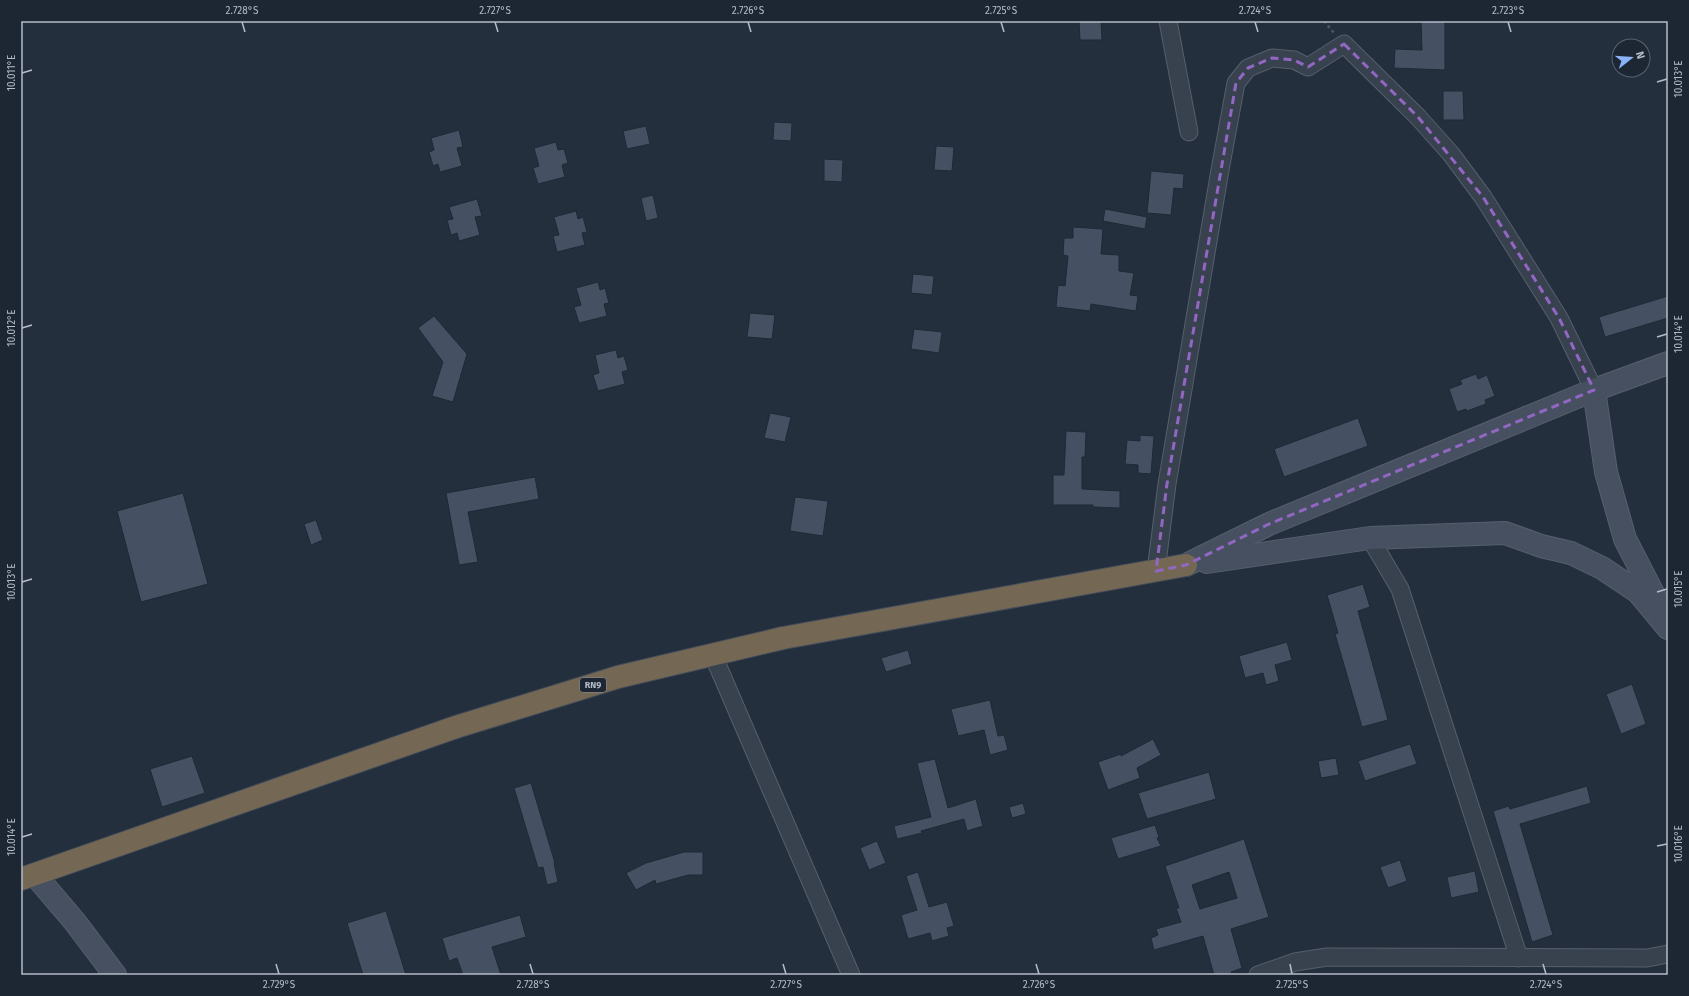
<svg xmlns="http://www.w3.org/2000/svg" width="1689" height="996" viewBox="0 0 1689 996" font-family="'Fira Sans',sans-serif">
  <rect width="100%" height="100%" fill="#242f3e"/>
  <g fill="#455162" stroke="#1f2835" fill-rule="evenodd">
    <path d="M 1079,21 L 1101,21 L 1102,40 L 1080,40 Z"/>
    <path d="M 1421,21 L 1445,21 L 1445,70 L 1394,68 L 1395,49 L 1422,50 Z"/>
    <path d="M 1443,91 L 1463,91 L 1464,120 L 1443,120 Z"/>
    <path d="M 774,122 L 792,123 L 791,141 L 773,140 Z"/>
    <path d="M 646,126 L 650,144 L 627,149 L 623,131 Z"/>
    <path d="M 459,130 L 463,147 L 457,148 L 462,166 L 440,172 L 438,164 L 433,166 L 429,152 L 434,150 L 431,138 Z"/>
    <path d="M 556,142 L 558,150 L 564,149 L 568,163 L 562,165 L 565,177 L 538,184 L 533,168 L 539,166 L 534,148 Z"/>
    <path d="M 936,146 L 954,147 L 952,171 L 934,170 Z"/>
    <path d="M 824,159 L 843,160 L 842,182 L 824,181 Z"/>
    <path d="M 1151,171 L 1184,174 L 1183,189 L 1174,188 L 1171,215 L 1147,213 Z"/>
    <path d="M 653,195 L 658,218 L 646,221 L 641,198 Z"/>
    <path d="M 477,199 L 482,216 L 475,217 L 480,235 L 459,241 L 457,233 L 451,235 L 447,220 L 453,219 L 449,207 Z"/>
    <path d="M 1105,209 L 1147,217 L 1145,229 L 1103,221 Z"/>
    <path d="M 576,211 L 578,219 L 583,217 L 587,232 L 582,233 L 585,245 L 557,252 L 553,236 L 559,235 L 554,217 Z"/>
    <path d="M 1073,227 L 1103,229 L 1101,254 L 1119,255 L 1119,271 L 1134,273 L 1130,295 L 1138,296 L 1136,311 L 1091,304 L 1090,311 L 1056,307 L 1058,285 L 1065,286 L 1068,256 L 1063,255 L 1064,238 L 1073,238 Z"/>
    <path d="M 913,274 L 934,276 L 932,295 L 911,293 Z"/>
    <path d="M 598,282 L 600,290 L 605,288 L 609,303 L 604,304 L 607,316 L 579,323 L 574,307 L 581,305 L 576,288 Z"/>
    <path d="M 1668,296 L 1668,318 L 1605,337 L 1599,317 Z"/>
    <path d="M 750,313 L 775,315 L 772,339 L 747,337 Z"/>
    <path d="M 434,316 L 467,354 L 453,402 L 432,396 L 443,362 L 418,328 Z"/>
    <path d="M 914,329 L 942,332 L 939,353 L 911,349 Z"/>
    <path d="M 616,350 L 618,358 L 624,356 L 628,370 L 622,372 L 625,384 L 598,391 L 593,375 L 599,373 L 595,355 Z"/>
    <path d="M 1476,374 L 1478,379 L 1487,375 L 1495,396 L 1485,400 L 1486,404 L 1467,411 L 1466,409 L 1457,412 L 1449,389 L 1462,384 L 1460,380 Z"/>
    <path d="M 770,413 L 791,417 L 785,442 L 764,438 Z"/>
    <path d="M 1358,418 L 1368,446 L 1284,477 L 1274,449 Z"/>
    <path d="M 1066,431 L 1086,432 L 1085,457 L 1082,457 L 1082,489 L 1120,491 L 1120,508 L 1093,507 L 1093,505 L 1053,505 L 1053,475 L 1064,475 Z"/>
    <path d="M 1140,435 L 1154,436 L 1151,474 L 1138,473 L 1138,465 L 1125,464 L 1127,440 L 1140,441 Z"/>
    <path d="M 535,477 L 539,499 L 468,512 L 478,562 L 459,565 L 446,493 Z"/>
    <path d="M 183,493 L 208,584 L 141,602 L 117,511 Z"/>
    <path d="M 795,497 L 828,501 L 823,536 L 790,531 Z"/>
    <path d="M 316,520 L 323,540 L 311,545 L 304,524 Z"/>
    <path d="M 1363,584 L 1370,607 L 1358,611 L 1388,720 L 1362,727 L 1335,634 L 1338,633 L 1327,595 Z"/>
    <path d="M 1287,642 L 1292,660 L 1275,665 L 1279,681 L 1266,685 L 1263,673 L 1245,678 L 1239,656 Z"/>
    <path d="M 908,650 L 912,664 L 886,672 L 881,658 Z"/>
    <path d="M 1632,684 L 1646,724 L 1621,734 L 1606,694 Z"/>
    <path d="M 990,700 L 998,736 L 1004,735 L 1008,750 L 990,755 L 984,730 L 958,736 L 951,709 Z"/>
    <path d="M 1153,739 L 1161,755 L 1137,768 L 1140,778 L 1108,790 L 1098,762 L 1121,754 L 1121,756 Z"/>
    <path d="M 1410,744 L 1417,764 L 1365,781 L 1358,761 Z"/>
    <path d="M 192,756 L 205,793 L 162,807 L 150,769 Z"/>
    <path d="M 1336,758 L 1339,775 L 1321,778 L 1318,761 Z"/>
    <path d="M 935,759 L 948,808 L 976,799 L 983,826 L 967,831 L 964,819 L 921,831 L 922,833 L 897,839 L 894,826 L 931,817 L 917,763 Z"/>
    <path d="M 1209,772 L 1216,799 L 1147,819 L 1138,793 Z"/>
    <path d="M 531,783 L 555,863 L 554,863 L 558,882 L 547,885 L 543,867 L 538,868 L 514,788 Z"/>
    <path d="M 1587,786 L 1591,803 L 1520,824 L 1553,935 L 1532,942 L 1493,811 L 1509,806 L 1510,809 Z"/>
    <path d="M 1023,803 L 1026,814 L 1012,818 L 1009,807 Z"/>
    <path d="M 1155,825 L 1159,837 L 1157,838 L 1161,846 L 1118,859 L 1111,838 Z"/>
    <path d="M 1244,839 L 1269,917 L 1231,929 L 1242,968 L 1231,972 L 1232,975 L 1214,975 L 1203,936 L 1154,950 L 1151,938 L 1158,935 L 1156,929 L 1181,922 L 1176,908 L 1179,908 L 1165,866 ZM 1229,872 L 1237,898 L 1200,909 L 1192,885 Z"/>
    <path d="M 877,841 L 886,863 L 869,870 L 860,848 Z"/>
    <path d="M 684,852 L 703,852 L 703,875 L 688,875 L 656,884 L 655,880 L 636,890 L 626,873 L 646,863 Z"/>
    <path d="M 1400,860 L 1407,881 L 1388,888 L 1380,867 Z"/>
    <path d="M 1475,871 L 1479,892 L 1451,898 L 1447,877 Z"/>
    <path d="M 918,872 L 929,907 L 947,902 L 954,926 L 947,928 L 949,936 L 932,941 L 930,933 L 908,939 L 901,915 L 917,910 L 906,876 Z"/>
    <path d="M 386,911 L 406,975 L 363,975 L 347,923 Z"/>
    <path d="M 520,915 L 526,937 L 492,947 L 501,975 L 463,975 L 457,958 L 449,961 L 442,938 Z"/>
  </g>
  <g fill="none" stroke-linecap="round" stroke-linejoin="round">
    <defs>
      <g id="street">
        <path d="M 1168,21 L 1189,132"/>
        <path d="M 1370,538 L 1400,589 L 1519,958"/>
        <path d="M 1156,571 L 1167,484 L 1220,170 L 1236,83 L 1248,68 L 1272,58 L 1294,60 L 1308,67 L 1344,44 L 1418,117 L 1451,154 L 1483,197 L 1559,318 L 1594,390"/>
        <path d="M 713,655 L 851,975"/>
        <path d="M 1258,975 L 1295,962 L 1327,957 L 1647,958 L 1668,954"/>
      </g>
      <g id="secondary">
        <path d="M 1594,390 L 1606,472 L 1625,539 L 1659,605"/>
        <path d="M 1207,562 L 1370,538 L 1505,533 L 1541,546 L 1571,553 L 1602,568 L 1638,592 L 1668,628"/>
        <path d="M 1186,565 L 1269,524 L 1594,390 L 1668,363"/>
        <path d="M 35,875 L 75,922 L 115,975"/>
      </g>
      <path id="highway" d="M 21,879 L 456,727 L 618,677 L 783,638 L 1186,565"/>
    </defs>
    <use href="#street" stroke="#565f6c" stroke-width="19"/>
    <use href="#secondary" stroke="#565f6c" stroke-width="24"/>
    <use href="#highway" stroke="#434c59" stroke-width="24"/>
    <path stroke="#44595c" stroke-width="2.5" stroke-dasharray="3 3" stroke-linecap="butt" d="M 1324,21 L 1334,33"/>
    <use href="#street" stroke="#38414e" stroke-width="17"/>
    <use href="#secondary" stroke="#465061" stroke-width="22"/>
    <use href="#highway" stroke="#746855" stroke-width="22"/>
  </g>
  <path fill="none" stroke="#9266c3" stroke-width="3" stroke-dasharray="8 5" stroke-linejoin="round" d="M 1344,44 L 1418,117 L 1483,197 L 1559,318 L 1594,390 L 1269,524 L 1186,565 L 1156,571 L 1167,484 L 1236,83 L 1248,68 L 1272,58 L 1294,60 L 1308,67 Z"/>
  <path fill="none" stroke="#b4bcc9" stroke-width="1.5" d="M 242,22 L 245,32M 495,22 L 498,32M 748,22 L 751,32M 1001,22 L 1004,32M 1255,22 L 1258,32M 1508,22 L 1511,32M 22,73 L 32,70M 1657,82 L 1667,79M 22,328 L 32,325M 1657,337 L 1667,334M 22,582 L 32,579M 1657,592 L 1667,589M 22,837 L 32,834M 1657,846 L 1667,844M 276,964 L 279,974M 530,964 L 533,974M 783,964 L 786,974M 1036,964 L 1039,974M 1290,964 L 1292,974M 1543,964 L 1546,974"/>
  <g text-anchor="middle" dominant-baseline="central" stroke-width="3.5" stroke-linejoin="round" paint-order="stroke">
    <rect fill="#1d2633" stroke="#878f9c" stroke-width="1" x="580" y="678" width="26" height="14" rx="3"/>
    <g font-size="9" font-weight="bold" fill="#b4bcc9">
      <text x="593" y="685">RN9</text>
    </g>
  </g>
  <rect width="1689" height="996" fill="none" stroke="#1d2633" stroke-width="44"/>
  <g transform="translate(1631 58) rotate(73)"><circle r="19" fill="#1d2633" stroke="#59626f"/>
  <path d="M0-3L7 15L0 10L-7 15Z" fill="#8ab4f8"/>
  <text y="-6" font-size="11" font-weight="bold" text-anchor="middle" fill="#b4bcc9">N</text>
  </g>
  <rect x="22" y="22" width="1645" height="952" fill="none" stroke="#b4bcc9" stroke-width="1.5"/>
  <g font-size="10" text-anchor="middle" fill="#b4bcc9">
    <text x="242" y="14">2.728°S</text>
    <text x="495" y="14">2.727°S</text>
    <text x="748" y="14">2.726°S</text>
    <text x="1001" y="14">2.725°S</text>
    <text x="1255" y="14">2.724°S</text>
    <text x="1508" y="14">2.723°S</text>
    <text transform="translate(11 73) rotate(-90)" y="4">10.011°E</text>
    <text transform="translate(1678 79) rotate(-90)" y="4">10.013°E</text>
    <text transform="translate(11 328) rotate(-90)" y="4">10.012°E</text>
    <text transform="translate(1678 334) rotate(-90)" y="4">10.014°E</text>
    <text transform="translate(11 582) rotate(-90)" y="4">10.013°E</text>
    <text transform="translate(1678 589) rotate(-90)" y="4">10.015°E</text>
    <text transform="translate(11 837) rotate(-90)" y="4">10.014°E</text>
    <text transform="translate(1678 844) rotate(-90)" y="4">10.016°E</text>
    <text x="279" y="988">2.729°S</text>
    <text x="533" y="988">2.728°S</text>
    <text x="786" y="988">2.727°S</text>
    <text x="1039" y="988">2.726°S</text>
    <text x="1292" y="988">2.725°S</text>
    <text x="1546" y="988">2.724°S</text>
  </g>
</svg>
